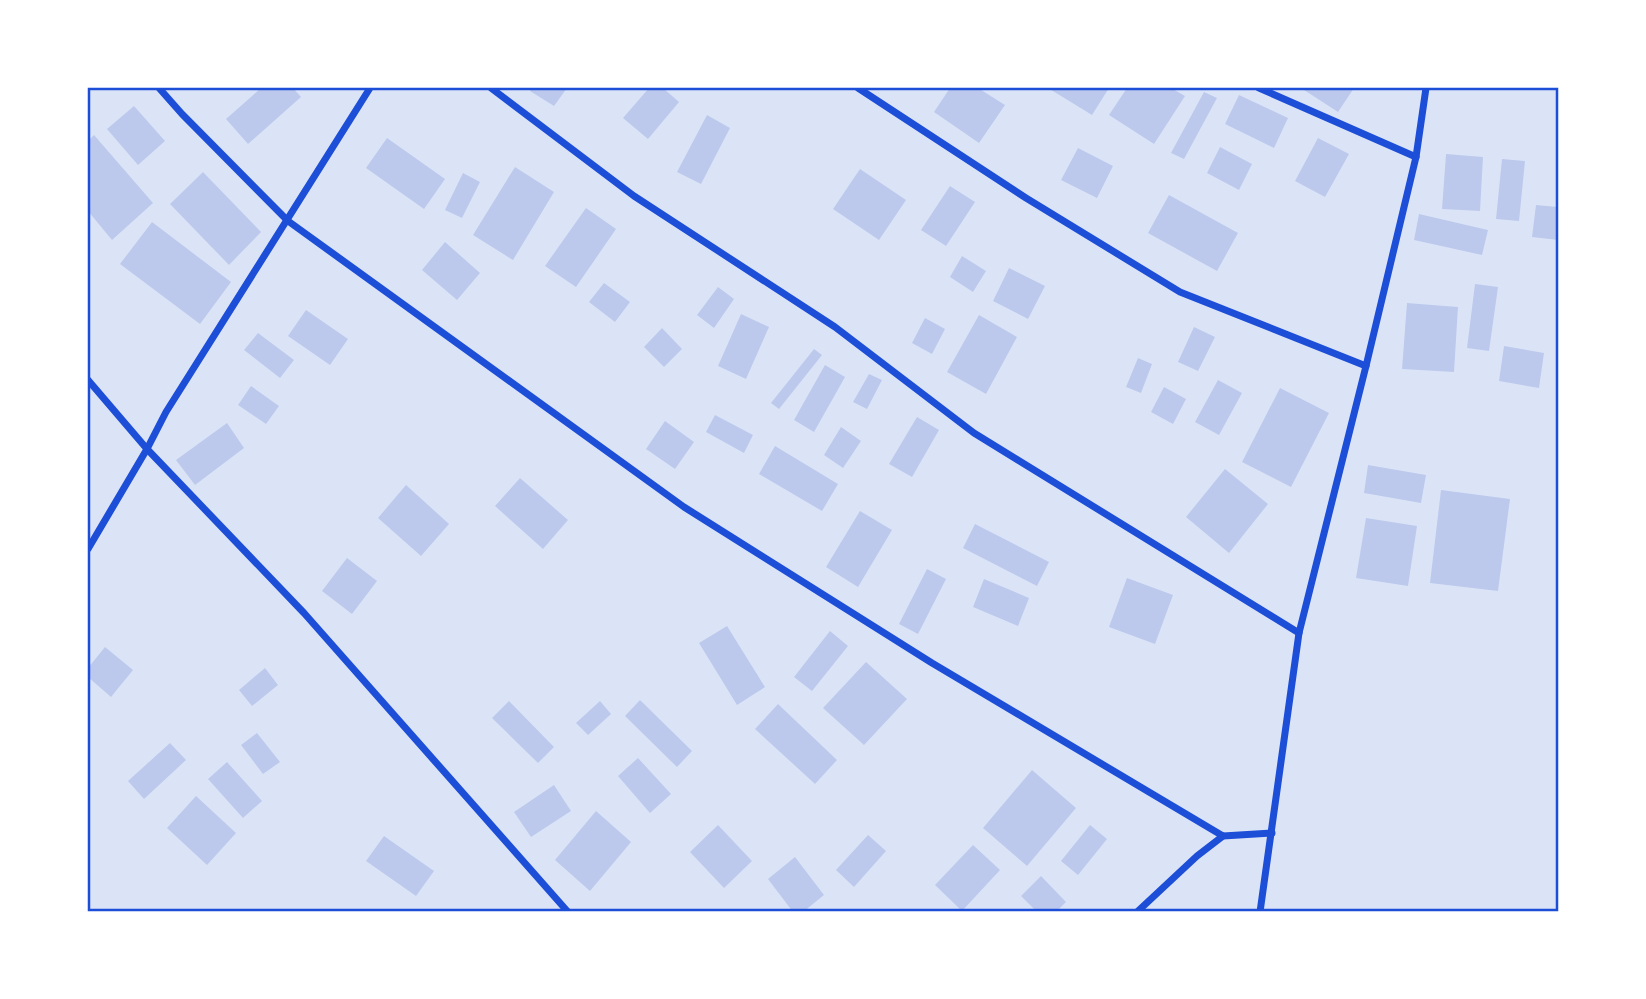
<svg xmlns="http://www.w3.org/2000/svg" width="1646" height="999" viewBox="0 0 1646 999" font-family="Literata,serif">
  <rect width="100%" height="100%" fill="#f2f2f2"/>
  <rect fill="#dbe4f7" x="88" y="88" width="1470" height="823"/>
  <g fill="#bdc9ec">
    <path d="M 261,88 L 293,88 L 301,97 L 248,144 L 226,119 Z"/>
    <path d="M 532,88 L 567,88 L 554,106 L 530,91 Z"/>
    <path d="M 649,88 L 663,88 L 679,102 L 648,139 L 623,118 Z"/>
    <path d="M 950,88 L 978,88 L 1005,105 L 979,143 L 934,112 Z"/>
    <path d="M 1048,88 L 1109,88 L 1092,115 Z"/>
    <path d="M 1127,88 L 1171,88 L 1185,96 L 1154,144 L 1109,115 Z"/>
    <path d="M 1301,88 L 1354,88 L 1338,112 Z"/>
    <path d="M 1204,92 L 1217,98 L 1184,159 L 1171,153 Z"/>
    <path d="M 1239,95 L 1288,118 L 1274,148 L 1225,124 Z"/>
    <path d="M 134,106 L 165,141 L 138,165 L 107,129 Z"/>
    <path d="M 707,115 L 730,128 L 701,184 L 677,172 Z"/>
    <path d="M 94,135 L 153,203 L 112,240 L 88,211 L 88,141 Z"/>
    <path d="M 387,138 L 445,179 L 424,209 L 366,168 Z"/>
    <path d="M 1318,138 L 1349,154 L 1325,197 L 1295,181 Z"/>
    <path d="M 1220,147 L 1252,164 L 1239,190 L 1207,173 Z"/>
    <path d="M 1078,148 L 1113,166 L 1097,198 L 1061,180 Z"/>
    <path d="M 1446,154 L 1483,157 L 1480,211 L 1442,209 Z"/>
    <path d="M 1502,159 L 1525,161 L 1519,221 L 1496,219 Z"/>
    <path d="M 515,167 L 554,192 L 513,260 L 473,235 Z"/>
    <path d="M 860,169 L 906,200 L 879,240 L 833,209 Z"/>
    <path d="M 203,172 L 261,232 L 229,265 L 170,204 Z"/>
    <path d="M 463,173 L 480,182 L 462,218 L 445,210 Z"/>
    <path d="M 950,186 L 975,202 L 946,246 L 921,230 Z"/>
    <path d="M 1169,195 L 1238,233 L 1217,271 L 1148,233 Z"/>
    <path d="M 1536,205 L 1558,207 L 1558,240 L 1532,237 Z"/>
    <path d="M 586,208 L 616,229 L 576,287 L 545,266 Z"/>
    <path d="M 1419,214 L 1488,230 L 1482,255 L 1414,240 Z"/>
    <path d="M 152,222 L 231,282 L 200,324 L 120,264 Z"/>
    <path d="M 445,242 L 480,273 L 457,300 L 422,270 Z"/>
    <path d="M 962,256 L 986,271 L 973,292 L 950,277 Z"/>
    <path d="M 1009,268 L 1045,286 L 1028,319 L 993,301 Z"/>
    <path d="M 604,283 L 630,302 L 615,322 L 589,302 Z"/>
    <path d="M 1475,284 L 1498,287 L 1489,351 L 1467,348 Z"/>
    <path d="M 718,287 L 734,299 L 714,328 L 697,315 Z"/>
    <path d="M 1407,303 L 1458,307 L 1454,372 L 1402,369 Z"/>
    <path d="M 306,310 L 348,339 L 330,365 L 288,336 Z"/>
    <path d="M 741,314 L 769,327 L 746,379 L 718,366 Z"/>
    <path d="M 979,315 L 1017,337 L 986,394 L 947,372 Z"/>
    <path d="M 925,318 L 945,329 L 932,354 L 912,343 Z"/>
    <path d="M 1194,327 L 1215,337 L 1198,371 L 1178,362 Z"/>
    <path d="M 662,328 L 682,349 L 664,367 L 644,347 Z"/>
    <path d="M 258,333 L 294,360 L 280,378 L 244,350 Z"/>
    <path d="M 1504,346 L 1544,353 L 1539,388 L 1499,381 Z"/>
    <path d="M 814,349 L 822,355 L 779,409 L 771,403 Z"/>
    <path d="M 1138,358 L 1152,364 L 1141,393 L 1126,387 Z"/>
    <path d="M 825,365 L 845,377 L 814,432 L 794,420 Z"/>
    <path d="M 869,374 L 882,380 L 867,409 L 853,402 Z"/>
    <path d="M 1218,380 L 1242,393 L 1219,435 L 1195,422 Z"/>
    <path d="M 251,386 L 279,406 L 266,424 L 238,405 Z"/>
    <path d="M 1164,387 L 1186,399 L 1173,424 L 1151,412 Z"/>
    <path d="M 1280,388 L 1329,413 L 1291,487 L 1242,462 Z"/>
    <path d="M 715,415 L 753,435 L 744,453 L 706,432 Z"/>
    <path d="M 917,417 L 939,430 L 912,477 L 889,464 Z"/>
    <path d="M 665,421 L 694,442 L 675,469 L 646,449 Z"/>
    <path d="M 227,423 L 244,448 L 195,485 L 176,460 Z"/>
    <path d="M 841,427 L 861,441 L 843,468 L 824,455 Z"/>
    <path d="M 775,446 L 838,484 L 822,511 L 759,474 Z"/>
    <path d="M 1368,465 L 1426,475 L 1421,503 L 1364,493 Z"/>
    <path d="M 1225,469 L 1268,504 L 1229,553 L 1186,517 Z"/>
    <path d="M 520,478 L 568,520 L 543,549 L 495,506 Z"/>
    <path d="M 406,485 L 449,524 L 421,556 L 378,518 Z"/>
    <path d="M 1441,490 L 1510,499 L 1498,591 L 1430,583 Z"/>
    <path d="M 860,511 L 892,530 L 858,587 L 826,567 Z"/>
    <path d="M 1366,518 L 1417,526 L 1408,586 L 1356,578 Z"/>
    <path d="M 975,524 L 1049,562 L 1037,586 L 963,548 Z"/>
    <path d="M 347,558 L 377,581 L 352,614 L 322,591 Z"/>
    <path d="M 927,569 L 946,579 L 918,634 L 899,624 Z"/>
    <path d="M 1127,578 L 1173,595 L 1155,644 L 1109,627 Z"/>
    <path d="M 984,579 L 1029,598 L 1018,626 L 973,607 Z"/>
    <path d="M 727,626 L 765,687 L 737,705 L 699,643 Z"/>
    <path d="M 830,631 L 848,646 L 812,691 L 794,677 Z"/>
    <path d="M 105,647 L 133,670 L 111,697 L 88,677 L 88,668 Z"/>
    <path d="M 866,662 L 907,699 L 864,745 L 823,708 Z"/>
    <path d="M 265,668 L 278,685 L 252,706 L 239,690 Z"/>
    <path d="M 640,700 L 692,751 L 677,767 L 625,716 Z"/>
    <path d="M 509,701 L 554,747 L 538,763 L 492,718 Z"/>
    <path d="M 600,701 L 611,714 L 588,735 L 576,723 Z"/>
    <path d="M 778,704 L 837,760 L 815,784 L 755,729 Z"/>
    <path d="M 257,733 L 280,762 L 263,774 L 241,745 Z"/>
    <path d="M 170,743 L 186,760 L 144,799 L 128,781 Z"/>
    <path d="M 638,758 L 671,794 L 650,813 L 618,776 Z"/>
    <path d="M 227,762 L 262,801 L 243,818 L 208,779 Z"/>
    <path d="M 1032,770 L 1076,808 L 1027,866 L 983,828 Z"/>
    <path d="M 554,785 L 571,811 L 531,837 L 514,812 Z"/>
    <path d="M 196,796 L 236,833 L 207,865 L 167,828 Z"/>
    <path d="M 596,811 L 631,842 L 590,891 L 555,860 Z"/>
    <path d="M 718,825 L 752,861 L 724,888 L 690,852 Z"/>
    <path d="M 1090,825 L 1107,839 L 1078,875 L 1061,861 Z"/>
    <path d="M 868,835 L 886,851 L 854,887 L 836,870 Z"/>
    <path d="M 384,836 L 434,871 L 416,896 L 366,861 Z"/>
    <path d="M 973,845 L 1000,870 L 962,911 L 935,885 Z"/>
    <path d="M 795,857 L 824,895 L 803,912 L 793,912 L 768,879 Z"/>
    <path d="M 1041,876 L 1066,902 L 1056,912 L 1037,912 L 1021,896 Z"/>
  </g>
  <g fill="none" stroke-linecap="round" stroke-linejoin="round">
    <g stroke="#1d4ed8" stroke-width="7">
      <path d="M 159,88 L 182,114 L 288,221 L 684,507 L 932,663 L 1223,836 L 1272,833"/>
      <path d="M 491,88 L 634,196 L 835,327 L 974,433 L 1299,633"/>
      <path d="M 858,88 L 1026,198 L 1180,292 L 1366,366"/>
      <path d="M 1259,88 L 1416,157"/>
      <path d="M 88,380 L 147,449 L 304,613 L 568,912"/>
      <path d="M 88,549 L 147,449 L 166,412 L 370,88"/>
      <path d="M 1137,912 L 1197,856 L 1223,836"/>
      <path d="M 1260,912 L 1299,633 L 1366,366 L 1416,157 L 1426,88"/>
    </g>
  </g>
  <rect width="1646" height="999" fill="none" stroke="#ffffff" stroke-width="178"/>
  <rect x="89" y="89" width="1468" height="821" fill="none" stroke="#1d4ed8" stroke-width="2.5"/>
</svg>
